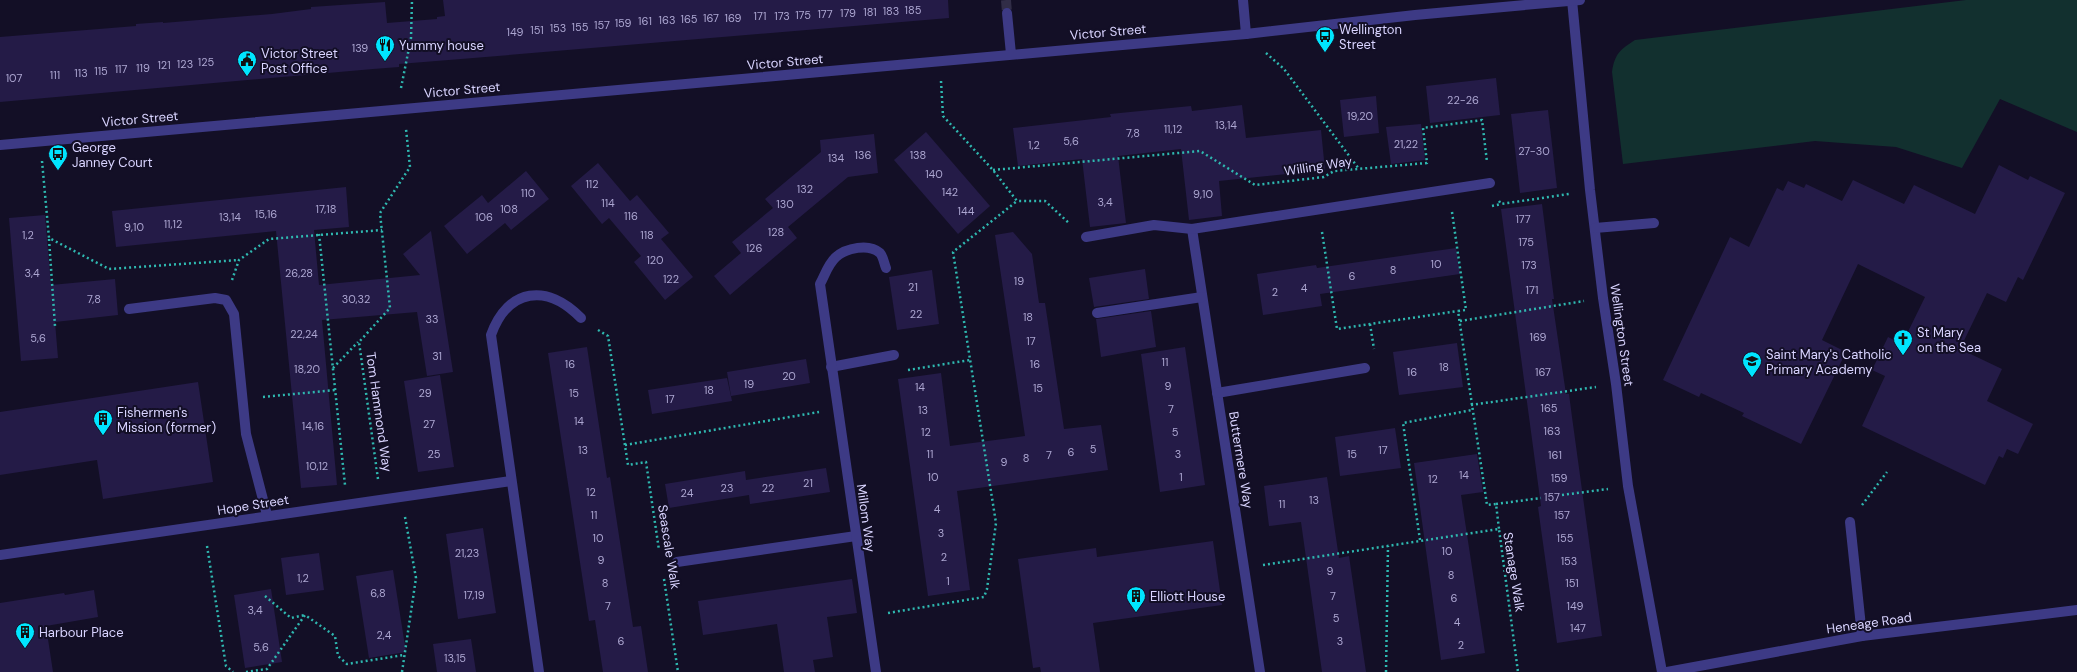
<svg xmlns="http://www.w3.org/2000/svg" width="2077" height="672" viewBox="0 0 2077 672" font-family="'DM Sans',sans-serif">
  <rect width="100%" height="100%" fill="#130f26"/>
  <path fill="#12302f" d="M 1966,0 L 2077,0 L 2077,132 L 2000,99 L 1962,168 L 1896,147 L 1815,141 L 1623,164 L 1612,72 C 1615,53 1620,50 1635,40 Z"/>
  <g fill="#241b47">
    <path d="M 443,0 L 948,0 L 949,18 L 461,59 L 399,64 L 399,67 L 373,69 L 0,102 L 0,37 L 136,26 L 136,24 L 163,22 L 163,23 L 272,14 L 311,9 L 311,7 L 385,2 L 387,23 L 437,19 L 437,17 L 445,16 Z"/>
    <path d="M 1496,78 L 1500,115 L 1430,123 L 1426,86 Z"/>
    <path d="M 1376,96 L 1379,133 L 1344,137 L 1340,100 Z"/>
    <path d="M 1242,105 L 1246,138 L 1321,130 L 1325,170 L 1219,181 L 1222,216 L 1189,220 L 1181,149 L 1118,156 L 1126,223 L 1090,227 L 1082,159 L 1018,166 L 1013,128 L 1111,117 L 1110,114 L 1191,106 L 1192,111 Z"/>
    <path d="M 1548,110 L 1557,188 L 1520,193 L 1511,114 Z"/>
    <path d="M 1421,124 L 1425,160 L 1391,164 L 1386,127 Z"/>
    <path d="M 926,132 L 990,206 L 958,234 L 894,160 Z"/>
    <path d="M 874,134 L 878,173 L 848,177 L 788,227 L 797,238 L 730,295 L 714,276 L 741,253 L 732,242 L 773,208 L 765,199 L 821,152 L 820,140 Z"/>
    <path d="M 598,163 L 630,201 L 637,195 L 669,233 L 661,239 L 693,277 L 665,300 L 634,262 L 641,256 L 609,218 L 602,224 L 571,186 Z"/>
    <path d="M 1999,165 L 2028,180 L 2030,176 L 2065,193 L 2023,280 L 2018,277 L 2006,302 L 1987,293 L 1960,349 L 2002,369 L 1987,401 L 2033,424 L 2018,454 L 2007,449 L 2003,458 L 1999,456 L 1985,485 L 1862,426 L 1885,376 L 1872,370 L 1888,337 L 1902,344 L 1925,297 L 1858,264 L 1822,340 L 1846,352 L 1801,444 L 1742,416 L 1744,413 L 1701,393 L 1699,397 L 1663,380 L 1730,237 L 1749,247 L 1777,188 L 1783,191 L 1788,181 L 1804,188 L 1806,184 L 1842,201 L 1853,180 L 1904,204 L 1914,185 L 1975,214 Z"/>
    <path d="M 526,171 L 549,199 L 511,230 L 505,223 L 467,254 L 444,226 L 482,195 L 488,203 Z"/>
    <path d="M 346,187 L 349,227 L 314,230 L 319,285 L 420,275 L 403,254 L 431,231 L 453,372 L 427,376 L 417,312 L 322,320 L 337,485 L 301,488 L 276,231 L 116,247 L 112,211 Z"/>
    <path d="M 1542,204 L 1554,299 L 1552,299 L 1566,394 L 1569,394 L 1572,417 L 1602,636 L 1557,643 L 1541,529 L 1538,507 L 1541,506 L 1501,209 Z"/>
    <path d="M 45,215 L 51,285 L 115,279 L 118,315 L 55,322 L 58,358 L 21,361 L 9,218 Z"/>
    <path d="M 1013,232 L 1032,254 L 1039,303 L 1045,303 L 1064,429 L 1101,425 L 1108,470 L 957,491 L 970,590 L 928,596 L 898,379 L 941,373 L 950,446 L 1025,436 L 995,235 Z"/>
    <path d="M 1456,248 L 1460,274 L 1320,294 L 1322,306 L 1263,315 L 1257,274 L 1316,265 L 1317,268 Z"/>
    <path d="M 1145,269 L 1149,299 L 1094,307 L 1089,278 Z"/>
    <path d="M 932,270 L 939,324 L 897,330 L 889,277 Z"/>
    <path d="M 1151,311 L 1156,347 L 1101,357 L 1096,319 Z"/>
    <path d="M 1457,343 L 1463,387 L 1399,395 L 1393,352 Z"/>
    <path d="M 587,347 L 607,478 L 610,477 L 633,627 L 641,626 L 648,672 L 603,672 L 595,620 L 589,621 L 548,353 Z"/>
    <path d="M 1185,347 L 1205,485 L 1160,492 L 1141,354 Z"/>
    <path d="M 806,359 L 810,383 L 731,396 L 727,372 Z"/>
    <path d="M 440,375 L 454,467 L 418,472 L 404,381 Z"/>
    <path d="M 727,378 L 732,401 L 652,414 L 648,390 Z"/>
    <path d="M 198,382 L 213,482 L 103,499 L 97,460 L 0,475 L 0,412 Z"/>
    <path d="M 1395,428 L 1401,468 L 1340,476 L 1335,437 Z"/>
    <path d="M 1477,454 L 1483,492 L 1461,495 L 1485,653 L 1441,660 L 1414,463 Z"/>
    <path d="M 826,468 L 830,492 L 750,504 L 749,495 L 669,508 L 665,484 L 745,471 L 746,480 Z"/>
    <path d="M 1327,477 L 1339,558 L 1349,556 L 1366,672 L 1322,672 L 1301,522 L 1269,526 L 1264,486 Z"/>
    <path d="M 483,528 L 496,613 L 458,619 L 446,534 Z"/>
    <path d="M 1213,541 L 1222,605 L 1093,623 L 1100,672 L 1041,672 L 1040,667 L 1033,668 L 1018,559 L 1096,548 L 1097,557 Z"/>
    <path d="M 319,553 L 324,590 L 286,595 L 281,558 Z"/>
    <path d="M 393,570 L 406,652 L 369,658 L 356,576 Z"/>
    <path d="M 852,579 L 857,613 L 827,617 L 833,657 L 813,660 L 815,672 L 784,672 L 777,624 L 703,635 L 698,601 Z"/>
    <path d="M 271,589 L 282,662 L 245,668 L 234,595 Z"/>
    <path d="M 94,590 L 98,617 L 46,626 L 53,672 L 0,672 L 0,603 L 64,593 L 65,595 Z"/>
    <path d="M 471,639 L 476,672 L 437,672 L 433,644 Z"/>
  </g>
  <g fill="none" stroke-linecap="round" stroke-linejoin="round">
    <path stroke="#312d47" stroke-width="10" stroke-dasharray="10 5" stroke-linecap="butt" d="M 1006,0 L 1007,13"/>
    <g stroke="#2fb8b0" stroke-width="2.5" stroke-dasharray="2 3" stroke-linecap="butt">
      <path d="M 1266,53 L 1284,69 L 1359,169"/>
      <path d="M 941,81 L 943,116 L 993,170 L 1017,201 L 1045,201 L 1070,224"/>
      <path d="M 401,88 L 411,38 L 412,0"/>
      <path d="M 42,161 L 49,238 L 109,269 L 239,260"/>
      <path d="M 993,170 L 1200,151 L 1255,185 L 1324,177 L 1334,171 L 1427,163 L 1423,128 L 1482,120 L 1487,162"/>
      <path d="M 1499,201 L 1501,204 L 1569,194"/>
      <path d="M 1492,206 L 1501,204"/>
      <path d="M 1452,212 L 1466,310 L 1458,311 L 1487,505 L 1496,504 L 1499,529"/>
      <path d="M 1322,232 L 1337,329 L 1458,311"/>
      <path d="M 319,234 L 345,485"/>
      <path d="M 49,239 L 55,326"/>
      <path d="M 232,280 L 239,260 L 269,239 L 382,230"/>
      <path d="M 1460,321 L 1584,301"/>
      <path d="M 1370,324 L 1374,349"/>
      <path d="M 598,330 L 608,336 L 628,465 L 646,462 L 659,550"/>
      <path d="M 333,368 L 358,342"/>
      <path d="M 908,370 L 970,360"/>
      <path d="M 263,397 L 335,390"/>
      <path d="M 1471,405 L 1596,387"/>
      <path d="M 625,445 L 819,412"/>
      <path d="M 378,479 L 359,342 L 390,308 L 380,213 L 410,167 L 406,129"/>
      <path d="M 1562,495 L 1608,489"/>
      <path d="M 1496,504 L 1541,498"/>
      <path d="M 1862,505 L 1887,472"/>
      <path d="M 1420,540 L 1403,423 L 1472,410"/>
      <path d="M 207,546 L 226,666 L 233,672"/>
      <path d="M 1263,565 L 1499,529 L 1518,672"/>
      <path d="M 664,579 L 678,672"/>
      <path d="M 265,596 L 291,618 L 305,615"/>
      <path d="M 888,613 L 984,597 L 987,589 L 996,523 L 953,252 L 1017,201"/>
      <path d="M 246,672 L 267,669 L 305,615 L 335,636 L 338,656 L 347,664 L 404,655"/>
      <path d="M 402,672 L 416,578 L 405,517"/>
      <path d="M 1386,672 L 1388,546"/>
    </g>
    <g stroke="#3d3a85" stroke-width="10">
      <path d="M 1243,0 L 1246,34"/>
      <path d="M 1572,0 L 1590,190 L 1603,298 L 1616,384 L 1628,486 L 1662,672"/>
      <path d="M 1007,13 L 1011,54"/>
      <path d="M 0,145 L 1246,34 L 1415,15 L 1580,0"/>
      <path d="M 1595,228 L 1654,223"/>
      <path d="M 1192,229 L 1260,672"/>
      <path d="M 1086,237 L 1154,225 L 1192,229 L 1490,183"/>
      <path d="M 129,309 L 215,298 L 226,300 L 234,314 L 246,434 L 267,515"/>
      <path d="M 1097,313 L 1202,297"/>
      <path d="M 831,367 L 894,355"/>
      <path d="M 1217,393 L 1365,368"/>
      <path d="M 1850,522 L 1862,636"/>
      <path d="M 0,555 L 511,481"/>
      <path d="M 677,562 L 856,536"/>
      <path d="M 539,672 L 491,335 C 508,288 547,283 581,318"/>
      <path d="M 876,672 L 820,284 C 825,275 828,264 836,257 C 846,248 869,243 880,253 C 883,256 884,263 886,268"/>
      <path d="M 1667,672 L 1862,636 L 2077,610"/>
    </g>
  </g>
  <defs>
    <symbol id="bus-pin" viewBox="-11 -11 22 30"><path d="M0 17L-7.5 6A9.5 9.5 0 1 1 7.5 6Z" fill="#00e5ff" stroke="#130f26"/><path d="M-5-6H5V4H4V6H2V4H-2V6H-4V4H-5ZM-3.5-4V0h7V-4ZM-3.5 1.2v1.5H-2V1.2ZM2 1.2v1.5H3.5V1.2Z" fill="#111"/></symbol>
    <symbol id="restaurant-pin" viewBox="-11 -11 22 30"><path d="M0 17L-7.5 6A9.5 9.5 0 1 1 7.5 6Z" fill="#00e5ff" stroke="#130f26"/><path d="M-5-6h1v4h1v-4h1v4h1v-4h1v5L-1.5 .5V6h-2V.5L-5-1ZM5-6V6H3V1.5H1.5Q1.5-4 5-6Z" fill="#111"/></symbol>
    <symbol id="civic-pin" viewBox="-11 -11 22 30"><path d="M0 17L-7.5 6A9.5 9.5 0 1 1 7.5 6Z" fill="#00e5ff" stroke="#130f26"/><path d="M-.6-6.5H3V-4.5H.6V-3L4-1V1h2V6H-6V1h2V-1L-.6-3ZM-1.2 2.5V6h2.4V2.5Z" fill="#111"/></symbol>
    <symbol id="church-pin" viewBox="-11 -11 22 30"><path d="M0 17L-7.5 6A9.5 9.5 0 1 1 7.5 6Z" fill="#00e5ff" stroke="#130f26"/><path d="M-1.2-6h2.4v3.5h3.3v2.4h-3.3V6h-2.4V-.1h-3.3v-2.4h3.3Z" fill="#111"/></symbol>
    <symbol id="school-pin" viewBox="-11 -11 22 30"><path d="M0 17L-7.5 6A9.5 9.5 0 1 1 7.5 6Z" fill="#00e5ff" stroke="#130f26"/><path d="M0-5L7-2L0 1L-7-2ZM-4 1L0 2.5L4 1V4Q0 6-4 4Z" fill="#111"/></symbol>
    <symbol id="building-pin" viewBox="-11 -11 22 30"><path d="M0 17L-7.5 6A9.5 9.5 0 1 1 7.5 6Z" fill="#00e5ff" stroke="#130f26"/><path d="M-4-6H4V6H1V3H-1V6H-4ZM-2.5-4.3h1.7v1.8h-1.7ZM.8-4.3h1.7v1.8H.8ZM-2.5-1h1.7V.8h-1.7ZM.8-1h1.7V.8H.8Z" fill="#111"/></symbol>
  </defs>
  <g fill-rule="evenodd">
    <use href="#bus-pin" x="1314" y="25" width="22" height="30"/>
    <use href="#restaurant-pin" x="374" y="34" width="22" height="30"/>
    <use href="#civic-pin" x="236" y="49" width="22" height="30"/>
    <use href="#bus-pin" x="47" y="143" width="22" height="30"/>
    <use href="#church-pin" x="1892" y="328" width="22" height="30"/>
    <use href="#school-pin" x="1741" y="350" width="22" height="30"/>
    <use href="#building-pin" x="92" y="408" width="22" height="30"/>
    <use href="#building-pin" x="1125" y="585" width="22" height="30"/>
    <use href="#building-pin" x="14" y="621" width="22" height="30"/>
  </g>
  <g text-anchor="middle" dominant-baseline="central" stroke-width="4" stroke-linejoin="round" paint-order="stroke">
    <g font-size="11" fill="#aca6d1">
      <text x="913" y="10">185</text>
      <text x="891" y="11">183</text>
      <text x="870" y="12">181</text>
      <text x="848" y="13">179</text>
      <text x="825" y="14">177</text>
      <text x="803" y="15">175</text>
      <text x="760" y="16">171</text>
      <text x="782" y="16">173</text>
      <text x="711" y="18">167</text>
      <text x="733" y="18">169</text>
      <text x="689" y="19">165</text>
      <text x="667" y="20">163</text>
      <text x="645" y="21">161</text>
      <text x="623" y="23">159</text>
      <text x="602" y="25">157</text>
      <text x="580" y="27">155</text>
      <text x="558" y="28">153</text>
      <text x="537" y="30">151</text>
      <text x="515" y="32">149</text>
      <text x="360" y="48">139</text>
      <text x="206" y="62">125</text>
      <text x="185" y="64">123</text>
      <text x="164" y="65">121</text>
      <text x="143" y="68">119</text>
      <text x="121" y="69">117</text>
      <text x="101" y="71">115</text>
      <text x="81" y="73">113</text>
      <text x="55" y="75">111</text>
      <text x="14" y="78">107</text>
      <text x="1463" y="100">22-26</text>
      <text x="1360" y="116">19,20</text>
      <text x="1226" y="125">13,14</text>
      <text x="1173" y="129">11,12</text>
      <text x="1133" y="133">7,8</text>
      <text x="1071" y="141">5,6</text>
      <text x="1406" y="144">21,22</text>
      <text x="1034" y="145">1,2</text>
      <text x="1534" y="151">27-30</text>
      <text x="863" y="155">136</text>
      <text x="918" y="155">138</text>
      <text x="836" y="158">134</text>
      <text x="934" y="174">140</text>
      <text x="592" y="184">112</text>
      <text x="805" y="189">132</text>
      <text x="950" y="192">142</text>
      <text x="528" y="193">110</text>
      <text x="1203" y="194">9,10</text>
      <text x="1105" y="202">3,4</text>
      <text x="608" y="203">114</text>
      <text x="785" y="204">130</text>
      <text x="326" y="209">17,18</text>
      <text x="509" y="209">108</text>
      <text x="966" y="211">144</text>
      <text x="266" y="214">15,16</text>
      <text x="631" y="216">116</text>
      <text x="230" y="217">13,14</text>
      <text x="484" y="217">106</text>
      <text x="1523" y="219">177</text>
      <text x="173" y="224">11,12</text>
      <text x="134" y="227">9,10</text>
      <text x="776" y="232">128</text>
      <text x="28" y="235">1,2</text>
      <text x="647" y="235">118</text>
      <text x="1526" y="242">175</text>
      <text x="754" y="248">126</text>
      <text x="655" y="260">120</text>
      <text x="1436" y="264">10</text>
      <text x="1529" y="265">173</text>
      <text x="1393" y="270">8</text>
      <text x="32" y="273">3,4</text>
      <text x="299" y="273">26,28</text>
      <text x="1352" y="276">6</text>
      <text x="671" y="279">122</text>
      <text x="1019" y="281">19</text>
      <text x="913" y="287">21</text>
      <text x="1304" y="288">4</text>
      <text x="1532" y="290">171</text>
      <text x="1275" y="292">2</text>
      <text x="94" y="299">7,8</text>
      <text x="356" y="299">30,32</text>
      <text x="916" y="314">22</text>
      <text x="1028" y="317">18</text>
      <text x="432" y="319">33</text>
      <text x="304" y="334">22,24</text>
      <text x="1538" y="337">169</text>
      <text x="38" y="338">5,6</text>
      <text x="1031" y="341">17</text>
      <text x="437" y="356">31</text>
      <text x="1165" y="362">11</text>
      <text x="570" y="364">16</text>
      <text x="1035" y="364">16</text>
      <text x="1444" y="367">18</text>
      <text x="307" y="369">18,20</text>
      <text x="1412" y="372">16</text>
      <text x="1543" y="372">167</text>
      <text x="789" y="376">20</text>
      <text x="749" y="384">19</text>
      <text x="1168" y="386">9</text>
      <text x="920" y="387">14</text>
      <text x="1038" y="388">15</text>
      <text x="709" y="390">18</text>
      <text x="425" y="393">29</text>
      <text x="574" y="393">15</text>
      <text x="670" y="399">17</text>
      <text x="1549" y="408">165</text>
      <text x="1171" y="409">7</text>
      <text x="923" y="410">13</text>
      <text x="579" y="421">14</text>
      <text x="429" y="424">27</text>
      <text x="313" y="426">14,16</text>
      <text x="1552" y="431">163</text>
      <text x="926" y="432">12</text>
      <text x="1175" y="432">5</text>
      <text x="1093" y="449">5</text>
      <text x="583" y="450">13</text>
      <text x="1383" y="450">17</text>
      <text x="1071" y="452">6</text>
      <text x="434" y="454">25</text>
      <text x="930" y="454">11</text>
      <text x="1178" y="454">3</text>
      <text x="1352" y="454">15</text>
      <text x="1049" y="455">7</text>
      <text x="1555" y="455">161</text>
      <text x="1026" y="458">8</text>
      <text x="1004" y="462">9</text>
      <text x="317" y="466">10,12</text>
      <text x="1464" y="475">14</text>
      <text x="933" y="477">10</text>
      <text x="1181" y="477">1</text>
      <text x="1559" y="478">159</text>
      <text x="1433" y="479">12</text>
      <text x="808" y="483">21</text>
      <text x="727" y="488">23</text>
      <text x="768" y="488">22</text>
      <text x="591" y="492">12</text>
      <text x="687" y="493">24</text>
      <text x="1552" y="497">157</text>
      <text x="1314" y="500">13</text>
      <text x="1282" y="504">11</text>
      <text x="937" y="509">4</text>
      <text x="594" y="515">11</text>
      <text x="1562" y="515">157</text>
      <text x="941" y="533">3</text>
      <text x="598" y="538">10</text>
      <text x="1565" y="538">155</text>
      <text x="1447" y="551">10</text>
      <text x="467" y="553">21,23</text>
      <text x="944" y="557">2</text>
      <text x="601" y="560">9</text>
      <text x="1569" y="561">153</text>
      <text x="1330" y="571">9</text>
      <text x="1451" y="575">8</text>
      <text x="303" y="578">1,2</text>
      <text x="948" y="581">1</text>
      <text x="605" y="583">8</text>
      <text x="1572" y="583">151</text>
      <text x="378" y="593">6,8</text>
      <text x="474" y="595">17,19</text>
      <text x="1333" y="596">7</text>
      <text x="1454" y="598">6</text>
      <text x="608" y="606">7</text>
      <text x="1575" y="606">149</text>
      <text x="255" y="610">3,4</text>
      <text x="1336" y="618">5</text>
      <text x="1457" y="622">4</text>
      <text x="1578" y="628">147</text>
      <text x="384" y="635">2,4</text>
      <text x="621" y="641">6</text>
      <text x="1340" y="641">3</text>
      <text x="1461" y="645">2</text>
      <text x="261" y="647">5,6</text>
      <text x="455" y="658">13,15</text>
    </g>
    <g font-size="13" fill="#d9d4ff" stroke="#130f26" text-anchor="start">
      <text x="1339" y="29">Wellington<tspan x="1339" dy="15">Street</tspan></text>
      <text x="399" y="45">Yummy house</text>
      <text x="261" y="53">Victor Street<tspan x="261" dy="15">Post Office</tspan></text>
      <text x="72" y="147">George<tspan x="72" dy="15">Janney Court</tspan></text>
      <text x="1917" y="332">St Mary<tspan x="1917" dy="15">on the Sea</tspan></text>
      <text x="1766" y="354">Saint Mary's Catholic<tspan x="1766" dy="15">Primary Academy</tspan></text>
      <text x="117" y="412">Fishermen's<tspan x="117" dy="15">Mission (former)</tspan></text>
      <text x="1150" y="596">Elliott House</text>
      <text x="39" y="632">Harbour Place</text>
    </g>
    <g font-size="13" fill="#d9d4ff" stroke="#130f26">
      <text transform="translate(1108 32) rotate(-5)">Victor Street</text>
      <text transform="translate(785 62) rotate(-5)">Victor Street</text>
      <text transform="translate(462 90) rotate(-5)">Victor Street</text>
      <text transform="translate(140 119) rotate(-5)">Victor Street</text>
      <text transform="translate(1318 166) rotate(-9)">Willing Way</text>
      <text transform="translate(1622 335) rotate(82)">Wellington Street</text>
      <text transform="translate(379 412) rotate(82)">Tom Hammond Way</text>
      <text transform="translate(1241 460) rotate(81)">Buttermere Way</text>
      <text transform="translate(253 505) rotate(-9)">Hope Street</text>
      <text transform="translate(866 518) rotate(82)">Millom Way</text>
      <text transform="translate(669 547) rotate(81)">Seascale Walk</text>
      <text transform="translate(1514 572) rotate(81)">Stanage Walk</text>
      <text transform="translate(1869 623) rotate(-8)">Heneage Road</text>
    </g>
  </g>
</svg>
